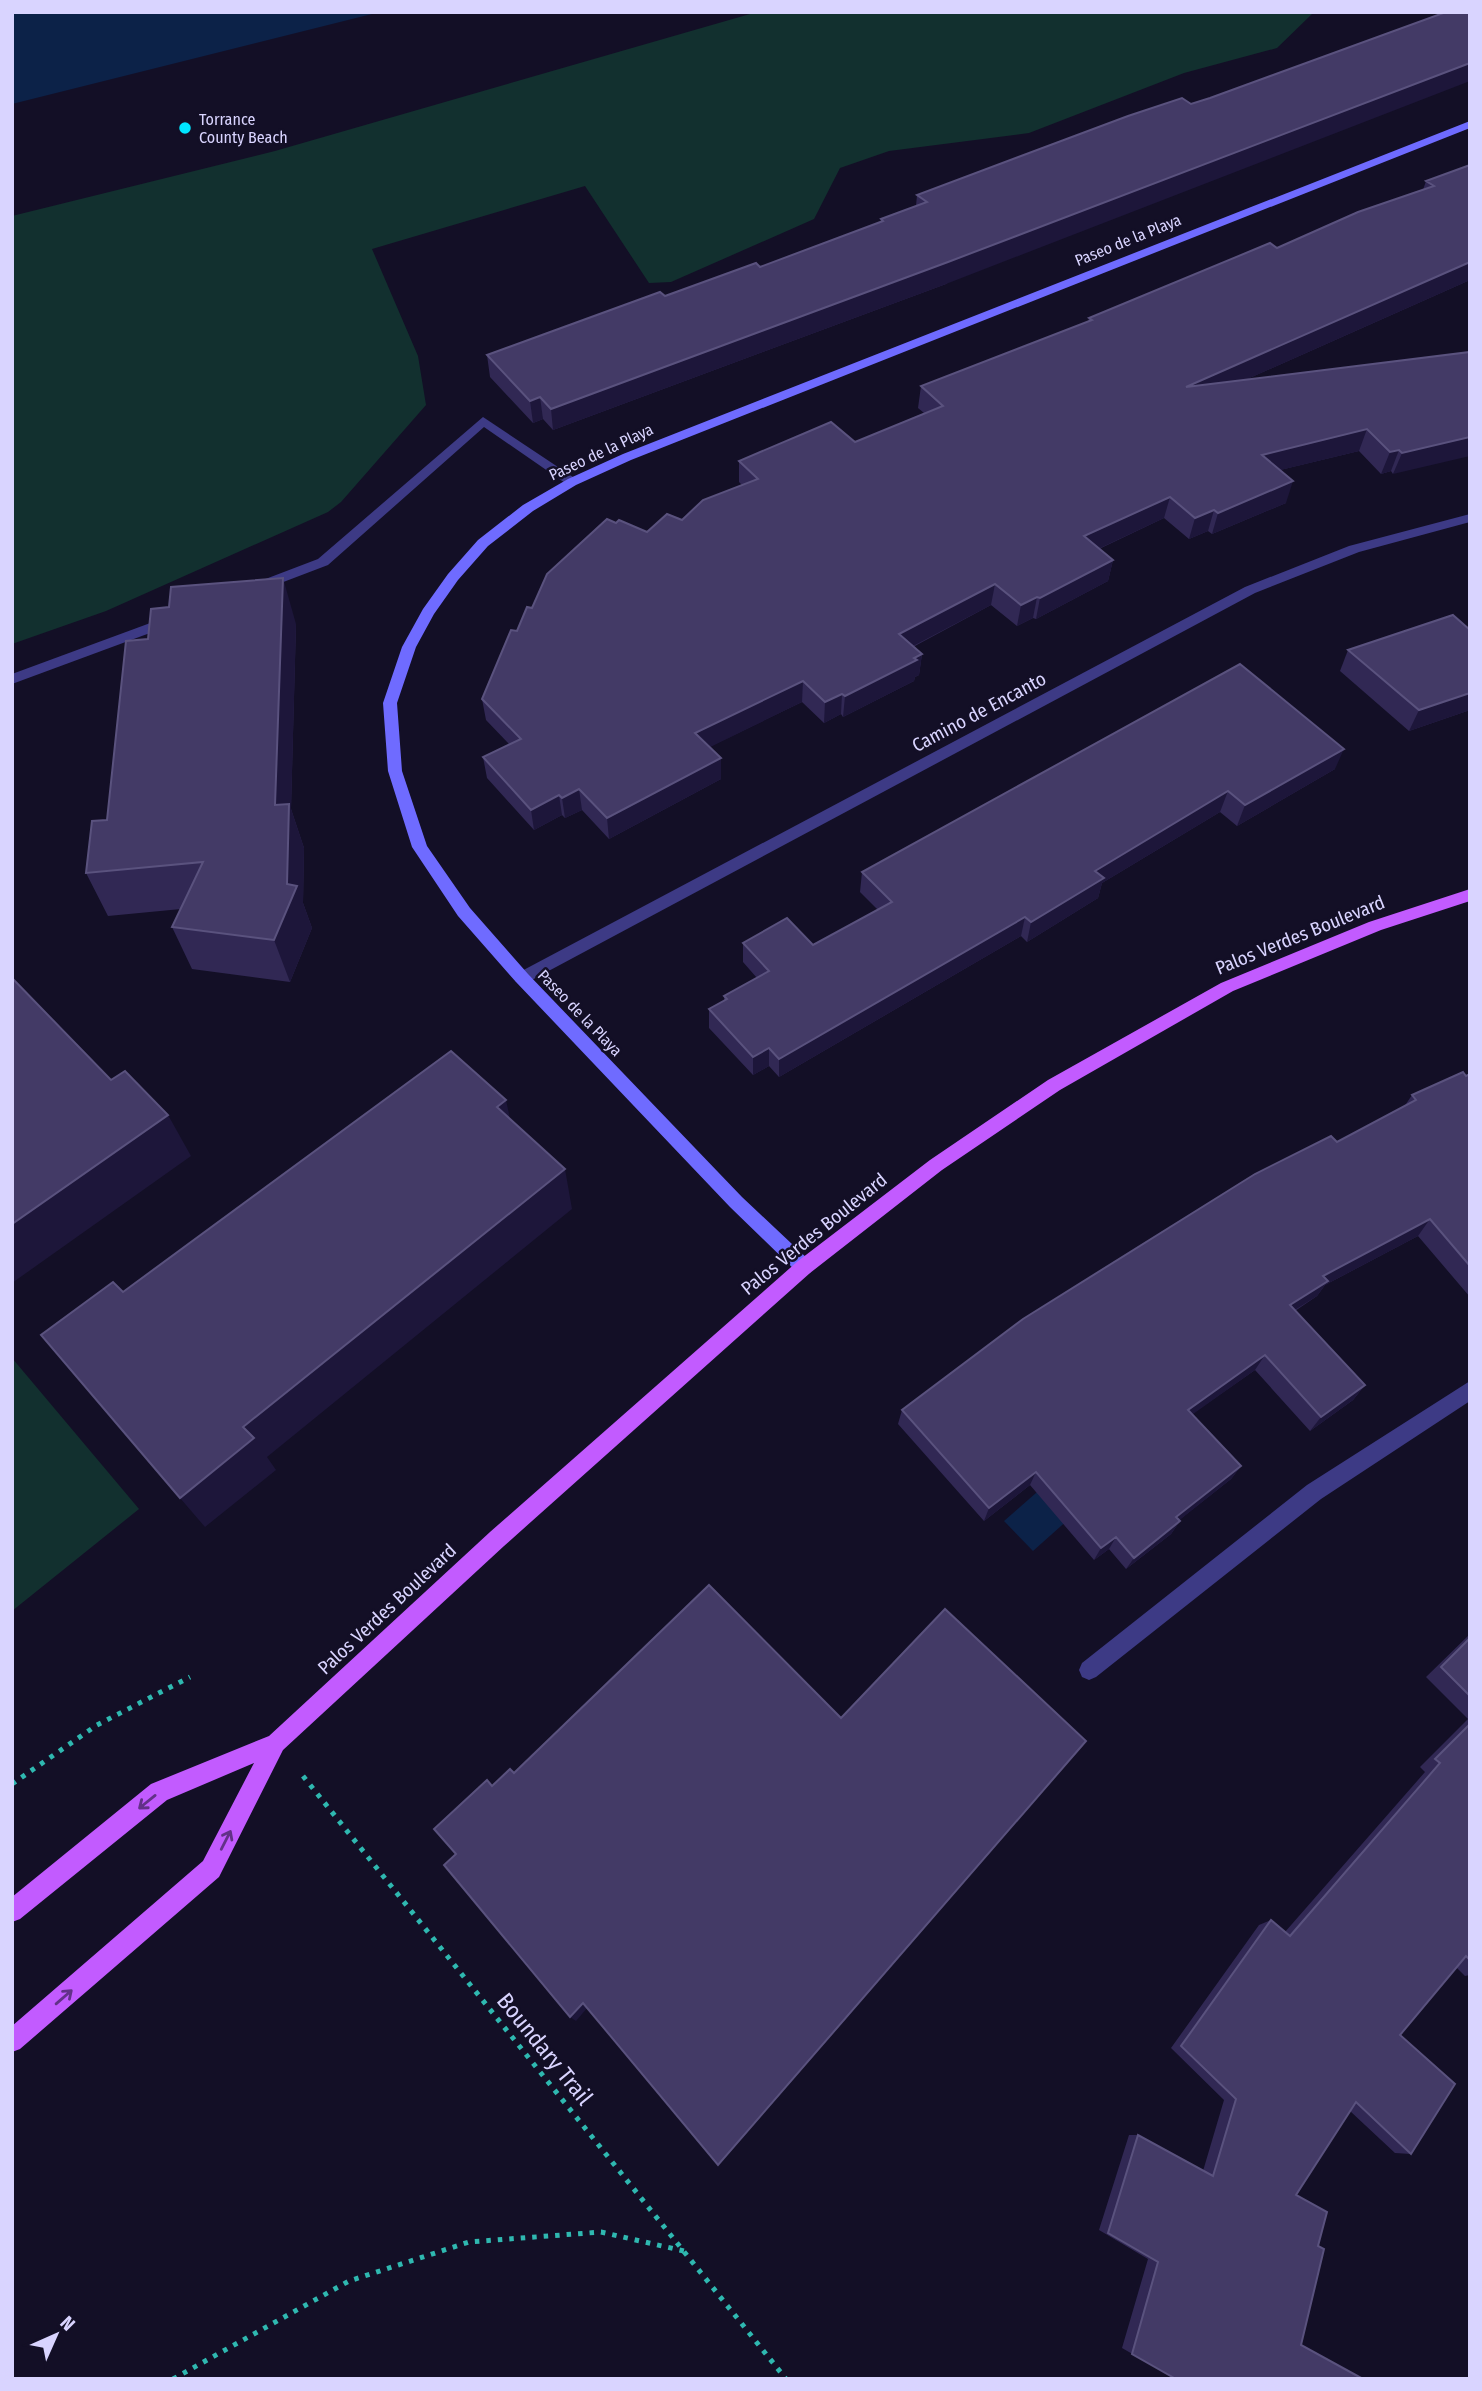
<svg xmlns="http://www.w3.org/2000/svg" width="1482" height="2391" viewBox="0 0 1482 2391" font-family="'Fira Sans Condensed',sans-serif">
  <rect width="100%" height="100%" fill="#130f26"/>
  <g fill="#12302f">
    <path d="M 757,12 L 1317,12 L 1312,14 L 1277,48 L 1184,73 L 1029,133 L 889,151 L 840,168 L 814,219 L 671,282 L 649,283 L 585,186 L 372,249 L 418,356 L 426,405 L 341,502 L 328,512 L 106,611 L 12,644 L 12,216 L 275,151 Z"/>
    <path d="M 12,1358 L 139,1509 L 12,1611 Z"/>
  </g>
  <g fill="#0c2248">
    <path d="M 12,12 L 380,12 L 12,104 Z"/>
    <path d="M 1069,1464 L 1098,1493 L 1033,1551 L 1004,1521 Z"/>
  </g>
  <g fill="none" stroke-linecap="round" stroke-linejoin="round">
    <g stroke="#2fb8b0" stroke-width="5" stroke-dasharray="4.5 7" stroke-linecap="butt">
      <path d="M 303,1776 L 786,2379"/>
      <path d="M 12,1784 L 97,1725 L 190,1677"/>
      <path d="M 173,2379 L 349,2281 L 469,2242 L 601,2232 L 684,2251"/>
    </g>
    <g fill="#3d3a85" fill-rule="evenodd">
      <path d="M 483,417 L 576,479 L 576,485 L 568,485 L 484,427 L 328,565 L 265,589 L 255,589 L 255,583 L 318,559 Z"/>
      <path d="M 172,615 L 179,620 L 177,623 L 12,684 L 12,674 Z"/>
      <path d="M 1470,1381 L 1470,1401 L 1321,1499 L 1096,1677 L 1089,1680 L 1082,1677 L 1079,1670 L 1082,1663 L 1307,1485 Z"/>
    </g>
    <path fill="#3d3a85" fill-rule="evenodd" d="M 1470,514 L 1470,522 L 1359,552 L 1255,593 L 528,982 L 516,982 L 514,978 L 516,974 L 1245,587 L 1349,546 Z"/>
    <path fill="#6f6bff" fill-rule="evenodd" d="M 1470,121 L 1470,128 L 631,460 L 576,485 L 533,511 L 488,546 L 458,580 L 434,614 L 416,647 L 397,703 L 402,771 L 427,846 L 470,908 L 528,974 L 742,1197 L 810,1261 L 813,1267 L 810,1273 L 804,1275 L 798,1273 L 730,1207 L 516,982 L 458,916 L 412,847 L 388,771 L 383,703 L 402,647 L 423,609 L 448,574 L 478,540 L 523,505 L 568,479 L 623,454 Z"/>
    <path fill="#c25bff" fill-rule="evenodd" d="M 1470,889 L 1470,901 L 1381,930 L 1233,991 L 1060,1090 L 942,1170 L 810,1273 L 504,1546 L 283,1750 L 219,1877 L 20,2049 L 12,2052 L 12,2026 L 203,1861 L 254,1763 L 167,1800 L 20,1919 L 12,1922 L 12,1897 L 151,1784 L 269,1736 L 490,1532 L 798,1261 L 930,1160 L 1048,1080 L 1221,983 L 1369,922 Z"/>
  </g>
  <g fill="#312854">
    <path d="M 1128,116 L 946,284 L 553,430 L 543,419 L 533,423 L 490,377 L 487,355 L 665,296 L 760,267 L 881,222 L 881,219 L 916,206 L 917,195 Z"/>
    <path d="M 1470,165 L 1470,280 L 1245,380 L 1470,352 L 1393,474 L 1391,471 L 1381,474 L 1359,451 L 1280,470 L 1286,503 L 1212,534 L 1208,531 L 1189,539 L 1164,518 L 1099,549 L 1113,560 L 1108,581 L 1036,619 L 1033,618 L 1017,626 L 991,605 L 913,647 L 922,654 L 919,675 L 915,677 L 914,681 L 843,717 L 841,714 L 824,723 L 802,702 L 709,747 L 721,758 L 721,779 L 609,839 L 582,810 L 565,818 L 562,815 L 534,830 L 487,778 L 483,757 L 509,744 L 486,720 L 482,699 L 517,631 L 532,608 L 616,523 L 647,532 L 682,520 L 742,485 L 739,482 L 739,461 L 855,442 L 924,413 L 918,408 L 921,386 L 1088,322 L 1089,318 L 1277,248 L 1423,190 L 1426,181 Z"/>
    <path d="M 296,624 L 291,809 L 304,848 L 303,903 L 312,928 L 290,982 L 192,969 L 172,927 L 181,909 L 108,916 L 86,873 L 107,820 L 148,639 Z"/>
    <path d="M 1470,630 L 1470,710 L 1409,731 L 1340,671 L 1348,650 Z"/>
    <path d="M 1240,664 L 1335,769 L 1237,826 L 1220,812 L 1102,883 L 1098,898 L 1027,942 L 1021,936 L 779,1077 L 769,1066 L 753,1075 L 709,1028 L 709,1009 L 724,1001 L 724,996 L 757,978 L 743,962 L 743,943 L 813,945 L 878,910 L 860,892 L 862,872 Z"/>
    <path d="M 1470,1074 L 1470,1297 L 1418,1236 L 1325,1285 L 1317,1296 L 1295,1311 L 1365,1385 L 1353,1400 L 1310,1431 L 1255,1370 L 1192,1414 L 1241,1466 L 1231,1479 L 1179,1520 L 1180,1521 L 1171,1534 L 1126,1569 L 1109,1549 L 1094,1560 L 1030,1485 L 984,1521 L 898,1424 L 902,1410 L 1337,1142 L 1404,1107 L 1412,1095 Z"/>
    <path d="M 1470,1634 L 1470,1975 L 1465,1976 L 1456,1967 L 1400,2035 L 1411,2154 L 1395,2153 L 1350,2111 L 1176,2379 L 1122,2348 L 1148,2259 L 1099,2230 L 1129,2135 L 1138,2135 L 1203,2171 L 1224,2100 L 1171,2048 L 1259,1925 L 1271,1920 L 1285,1932 L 1425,1772 L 1420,1767 L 1468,1719 L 1426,1677 Z"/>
  </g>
  <g fill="#1d163a">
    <path d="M 1470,63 L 1470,81 L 946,284 L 553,430 L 551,409 Z"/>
    <path d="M 1470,262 L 1470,280 L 1180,409 L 1186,387 Z"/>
    <path d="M 540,397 L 543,419 L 533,423 L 530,401 Z"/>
    <path d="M 1367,429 L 1359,451 L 1255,476 L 1262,455 Z"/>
    <path d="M 1470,437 L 1470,456 L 1393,474 L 1402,453 Z"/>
    <path d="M 1399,450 L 1391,471 L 1381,474 L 1390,452 Z"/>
    <path d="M 1293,481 L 1286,503 L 1212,534 L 1218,513 Z"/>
    <path d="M 1170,497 L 1164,518 L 1079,558 L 1084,536 Z"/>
    <path d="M 1214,510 L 1208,531 L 1189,539 L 1195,518 Z"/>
    <path d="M 1113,560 L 1108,581 L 1036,619 L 1040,598 Z"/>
    <path d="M 283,578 L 296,624 L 291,809 L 304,848 L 303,903 L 312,928 L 290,982 L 274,940 L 287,884 L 275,805 Z"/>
    <path d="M 995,584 L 991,605 L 896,655 L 899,634 Z"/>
    <path d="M 1037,597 L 1033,618 L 1017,626 L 1021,605 Z"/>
    <path d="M 922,654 L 919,675 L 915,677 L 914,681 L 843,717 L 845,696 Z"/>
    <path d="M 803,681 L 802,702 L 696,754 L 695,733 Z"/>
    <path d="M 1470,693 L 1470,710 L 1409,731 L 1419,710 Z"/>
    <path d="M 842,694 L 841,714 L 824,723 L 825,702 Z"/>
    <path d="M 1344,749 L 1335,769 L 1237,826 L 1245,805 Z"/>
    <path d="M 721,758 L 721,779 L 609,839 L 607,818 Z"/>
    <path d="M 579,789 L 582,810 L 565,818 L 562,798 Z"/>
    <path d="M 1228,791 L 1220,812 L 1102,883 L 1098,898 L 1027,942 L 1031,922 L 1095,871 Z"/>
    <path d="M 559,795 L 562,815 L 534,830 L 531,810 Z"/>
    <path d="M 1025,917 L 1021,936 L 779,1077 L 779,1059 Z"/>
    <path d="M 769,1048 L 769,1066 L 753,1075 L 753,1057 Z"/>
    <path d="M 506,1100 L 515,1142 L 497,1107 Z"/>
    <path d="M 168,1115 L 191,1156 L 12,1283 L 12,1224 Z"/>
    <path d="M 565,1169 L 572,1209 L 267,1457 L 276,1470 L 205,1527 L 180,1498 L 243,1427 Z"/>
    <path d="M 1430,1219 L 1418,1236 L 1325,1285 L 1317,1296 L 1279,1320 L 1290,1305 L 1323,1276 Z"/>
    <path d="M 1265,1355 L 1255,1370 L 1179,1424 L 1188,1410 Z"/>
    <path d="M 1365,1385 L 1353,1400 L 1310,1431 L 1321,1417 Z"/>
    <path d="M 1241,1466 L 1231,1479 L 1167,1530 L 1176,1517 Z"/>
    <path d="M 1036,1472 L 1030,1485 L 984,1521 L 989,1508 Z"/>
    <path d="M 1180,1521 L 1171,1534 L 1126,1569 L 1134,1558 Z"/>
    <path d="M 1116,1537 L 1109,1549 L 1094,1560 L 1101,1548 Z"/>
    <path d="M 583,2003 L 588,2007 L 576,2021 L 570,2017 Z"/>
  </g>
  <g fill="#433a66" stroke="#5a527e" stroke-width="2">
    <path d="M 1446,12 L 1470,12 L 1470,63 L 948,262 L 551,409 L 540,397 L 530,401 L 487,355 L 660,292 L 665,296 L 756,263 L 760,267 L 883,221 L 881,219 L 927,202 L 917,195 L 1128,116 L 1182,98 L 1191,104 L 1210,98 Z"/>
    <path d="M 1470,165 L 1470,262 L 1186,387 L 1470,352 L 1470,437 L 1402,453 L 1399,450 L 1390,452 L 1367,429 L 1262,455 L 1293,481 L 1218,513 L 1214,510 L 1195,518 L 1170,497 L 1084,536 L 1113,560 L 1040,598 L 1037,597 L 1021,605 L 995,584 L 899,634 L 922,654 L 914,658 L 917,660 L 845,696 L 842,694 L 825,702 L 803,681 L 695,733 L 721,758 L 607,818 L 579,789 L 562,798 L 559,795 L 531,810 L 483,757 L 521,739 L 482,699 L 511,630 L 517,631 L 527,607 L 532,608 L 547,574 L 607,519 L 616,523 L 619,520 L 647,532 L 667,514 L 682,520 L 703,500 L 758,479 L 739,461 L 831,422 L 855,442 L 943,406 L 921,386 L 1092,320 L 1089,318 L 1270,243 L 1277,248 L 1358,212 L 1434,186 L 1426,181 Z"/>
    <path d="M 283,578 L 275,805 L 289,804 L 287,884 L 297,886 L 274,940 L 172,927 L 203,862 L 86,873 L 92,821 L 107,820 L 126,641 L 148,639 L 151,609 L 169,607 L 171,587 Z"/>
    <path d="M 1453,615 L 1470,630 L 1470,693 L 1419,710 L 1348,650 Z"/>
    <path d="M 1240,664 L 1344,749 L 1245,805 L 1228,791 L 1095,871 L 1104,878 L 1031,922 L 1025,917 L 779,1059 L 769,1048 L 753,1057 L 709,1009 L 727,999 L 724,996 L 769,971 L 743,943 L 787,918 L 813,945 L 892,902 L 862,872 Z"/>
    <path d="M 12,978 L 111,1080 L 125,1071 L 168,1115 L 12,1224 Z"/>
    <path d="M 451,1051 L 506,1100 L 497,1107 L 565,1169 L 243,1427 L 254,1438 L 180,1498 L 41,1335 L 113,1282 L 123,1292 Z"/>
    <path d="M 1463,1072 L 1466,1076 L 1470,1074 L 1470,1266 L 1430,1219 L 1323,1276 L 1328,1281 L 1290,1305 L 1365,1385 L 1321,1417 L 1265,1355 L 1188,1410 L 1241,1466 L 1176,1517 L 1180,1521 L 1134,1558 L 1116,1537 L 1101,1548 L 1036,1472 L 989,1508 L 902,1410 L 1023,1319 L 1255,1174 L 1331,1136 L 1337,1142 L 1416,1100 L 1412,1095 Z"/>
    <path d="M 709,1585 L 841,1718 L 945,1609 L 1086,1741 L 718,2165 L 583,2003 L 570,2017 L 444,1865 L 456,1854 L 434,1829 L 487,1780 L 492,1786 L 510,1769 L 514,1773 Z"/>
    <path d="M 1470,1638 L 1470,1696 L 1441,1667 Z"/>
    <path d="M 1470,1724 L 1470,1960 L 1466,1956 L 1400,2035 L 1455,2084 L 1411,2154 L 1356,2102 L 1296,2195 L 1327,2212 L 1318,2246 L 1324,2249 L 1301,2345 L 1363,2379 L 1176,2379 L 1132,2354 L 1158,2262 L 1108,2233 L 1138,2135 L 1213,2176 L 1236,2099 L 1181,2046 L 1271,1920 L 1290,1936 L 1440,1763 L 1435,1759 Z"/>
  </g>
  <defs><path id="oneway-shaft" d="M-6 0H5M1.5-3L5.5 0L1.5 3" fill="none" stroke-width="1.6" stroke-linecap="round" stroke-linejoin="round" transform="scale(1.75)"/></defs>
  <g stroke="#623188">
    <use href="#oneway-shaft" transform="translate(147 1802) rotate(141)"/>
    <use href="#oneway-shaft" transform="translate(226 1840) rotate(-63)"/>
    <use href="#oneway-shaft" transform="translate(64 1997) rotate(-41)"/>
  </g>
  <circle fill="#00e5ff" stroke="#130f26" stroke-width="2.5" cx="185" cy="128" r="7"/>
  <g text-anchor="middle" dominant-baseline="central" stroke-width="5" stroke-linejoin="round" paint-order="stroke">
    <g font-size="16" fill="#d9d4ff" stroke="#130f26" text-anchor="start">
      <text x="199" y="119">Torrance<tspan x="199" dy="18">County Beach</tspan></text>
    </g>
    <g font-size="16" fill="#d9d4ff" stroke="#130f26">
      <text transform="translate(1128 240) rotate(-22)">Paseo de la Playa</text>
      <text transform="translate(601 452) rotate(-25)">Paseo de la Playa</text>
      <text transform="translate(580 1013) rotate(46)">Paseo de la Playa</text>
    </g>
    <g font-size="19" fill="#d9d4ff" stroke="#130f26">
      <text transform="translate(979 712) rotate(-28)">Camino de Encanto</text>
      <text transform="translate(1300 935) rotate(-22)">Palos Verdes Boulevard</text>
      <text transform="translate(814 1234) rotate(-39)">Palos Verdes Boulevard</text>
      <text transform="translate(387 1609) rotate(-43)">Palos Verdes Boulevard</text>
    </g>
    <g font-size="23" fill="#d9d4ff" stroke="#130f26">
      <text transform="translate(545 2049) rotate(51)">Boundary Trail</text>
    </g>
  </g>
  <rect width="1482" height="2391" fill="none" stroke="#d9d4ff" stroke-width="28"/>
  <g transform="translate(56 2335) rotate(45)" stroke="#130f26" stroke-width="5" paint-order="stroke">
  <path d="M0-5L12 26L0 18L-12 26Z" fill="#d9d4ff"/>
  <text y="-10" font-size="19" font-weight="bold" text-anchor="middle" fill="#d9d4ff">N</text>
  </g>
</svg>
